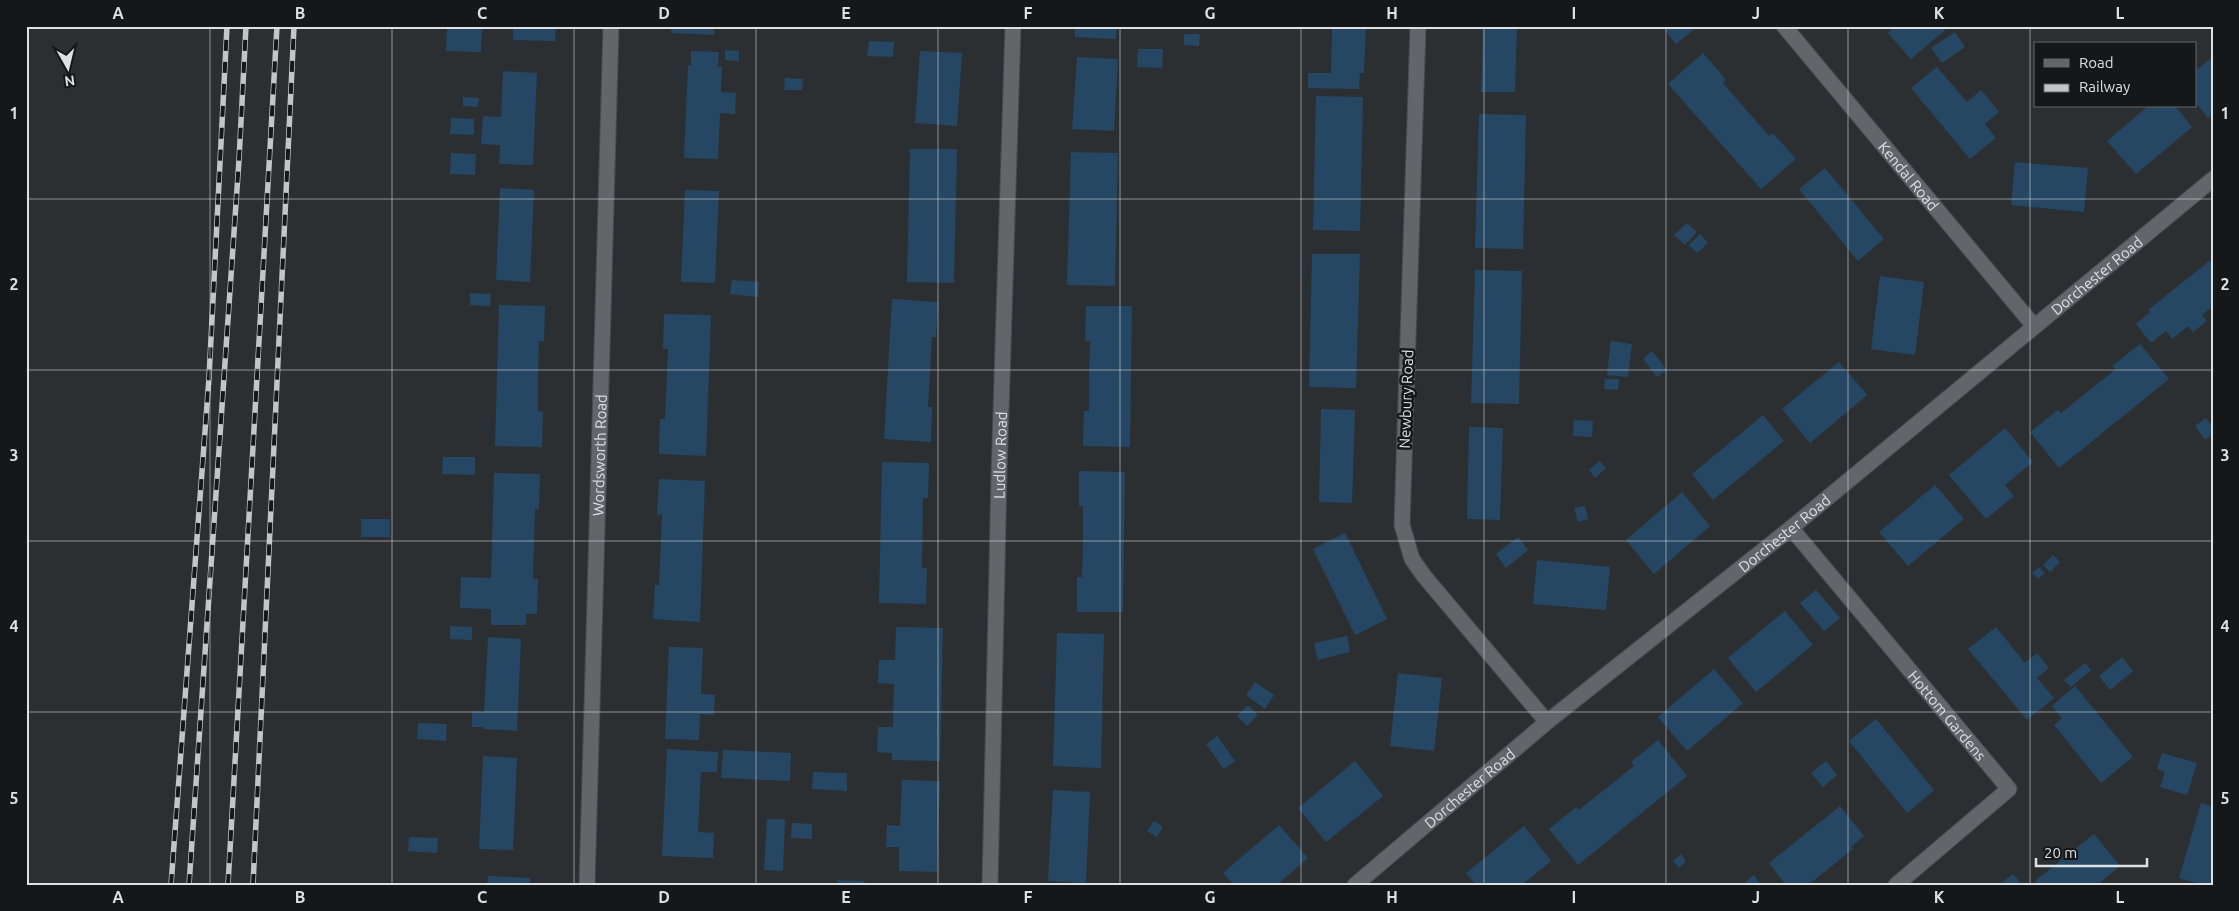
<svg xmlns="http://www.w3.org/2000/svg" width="2239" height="911" viewBox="0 0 2239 911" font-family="Ubuntu,sans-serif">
  <rect width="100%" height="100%" fill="#2b2f32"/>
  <g fill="#264763">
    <path d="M 447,26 L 482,26 L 481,52 L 446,51 Z"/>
    <path d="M 513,26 L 556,26 L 555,41 L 513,40 Z"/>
    <path d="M 672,26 L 714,26 L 714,35 L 671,33 Z"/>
    <path d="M 936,26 L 960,26 L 960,29 Z"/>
    <path d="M 1075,26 L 1117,26 L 1116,39 L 1075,37 Z"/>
    <path d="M 1332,26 L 1366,26 L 1364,73 L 1360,73 L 1359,89 L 1308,88 L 1308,73 L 1331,73 Z"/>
    <path d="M 1483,26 L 1517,26 L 1515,92 L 1481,92 Z"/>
    <path d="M 1662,26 L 1698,26 L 1676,44 Z"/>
    <path d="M 1889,26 L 1944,26 L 1946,29 L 1911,59 L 1888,33 L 1892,29 Z"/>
    <path d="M 1955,32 L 1965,47 L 1942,63 L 1931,48 Z"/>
    <path d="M 1184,34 L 1200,34 L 1199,46 L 1184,45 Z"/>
    <path d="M 869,41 L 894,42 L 893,57 L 867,56 Z"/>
    <path d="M 1138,49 L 1163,49 L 1162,68 L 1137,67 Z"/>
    <path d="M 725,50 L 739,51 L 739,61 L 725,60 Z"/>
    <path d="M 691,51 L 719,52 L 718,67 L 722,67 L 721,92 L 736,93 L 735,114 L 720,113 L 718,159 L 684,158 L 688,65 L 691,66 Z"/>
    <path d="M 920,51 L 962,53 L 957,126 L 915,123 Z"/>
    <path d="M 1703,53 L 1726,80 L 1723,83 L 1769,136 L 1773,133 L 1796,159 L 1761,189 L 1668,84 Z"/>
    <path d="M 1077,57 L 1118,59 L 1114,131 L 1072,129 Z"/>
    <path d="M 2213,57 L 2213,114 L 2208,118 L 2195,102 L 2195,71 Z"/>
    <path d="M 1937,67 L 1967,102 L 1981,90 L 1999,112 L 1985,124 L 1996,138 L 1970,159 L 1911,88 Z"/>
    <path d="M 503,71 L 537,73 L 533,165 L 499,164 L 500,145 L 481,144 L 483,116 L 501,117 Z"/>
    <path d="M 785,78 L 803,79 L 802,90 L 784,90 Z"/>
    <path d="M 1316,96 L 1363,97 L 1360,231 L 1313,230 Z"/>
    <path d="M 463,97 L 479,98 L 478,107 L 463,106 Z"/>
    <path d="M 2148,106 L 2175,106 L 2192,127 L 2136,174 L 2107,141 Z"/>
    <path d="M 1479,114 L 1526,115 L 1523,249 L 1475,248 Z"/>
    <path d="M 451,118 L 474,119 L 474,135 L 450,134 Z"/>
    <path d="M 910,149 L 957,149 L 954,283 L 907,282 Z"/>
    <path d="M 1071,152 L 1118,153 L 1115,286 L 1067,285 Z"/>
    <path d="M 451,153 L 476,154 L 475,175 L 450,174 Z"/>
    <path d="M 2015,162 L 2088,168 L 2084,212 L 2011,205 Z"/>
    <path d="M 1825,168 L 1884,239 L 1858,261 L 1799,189 Z"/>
    <path d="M 500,188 L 534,190 L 530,282 L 496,280 Z"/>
    <path d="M 685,190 L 719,191 L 715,283 L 681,282 Z"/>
    <path d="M 1687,223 L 1697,232 L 1685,245 L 1674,235 Z"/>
    <path d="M 1700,234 L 1708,243 L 1697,253 L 1689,245 Z"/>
    <path d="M 1312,254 L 1360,254 L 1356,388 L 1309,387 Z"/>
    <path d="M 2213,258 L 2213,306 L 2202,315 L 2207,321 L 2193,332 L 2188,326 L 2172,339 L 2166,331 L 2151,343 L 2136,324 L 2150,312 L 2148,310 Z"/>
    <path d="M 1475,270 L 1522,271 L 1519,404 L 1471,403 Z"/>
    <path d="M 1880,276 L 1924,282 L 1915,355 L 1871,349 Z"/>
    <path d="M 732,280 L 759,282 L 758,297 L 730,294 Z"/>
    <path d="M 470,293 L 491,294 L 490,306 L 470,305 Z"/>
    <path d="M 892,299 L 938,302 L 936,337 L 932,337 L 928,407 L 932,407 L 931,442 L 884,439 Z"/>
    <path d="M 499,305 L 545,306 L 544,341 L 539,341 L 538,377 L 538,411 L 543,412 L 542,447 L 495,446 Z"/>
    <path d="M 1086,306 L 1132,306 L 1130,447 L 1083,446 L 1084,411 L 1089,411 L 1089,377 L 1090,341 L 1085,341 Z"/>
    <path d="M 664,314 L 711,315 L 706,456 L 659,454 L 660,419 L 665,419 L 668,349 L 663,349 Z"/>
    <path d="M 1611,341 L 1632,344 L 1628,377 L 1607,375 Z"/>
    <path d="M 2140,344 L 2169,379 L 2059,468 L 2030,432 L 2058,410 L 2061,413 L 2116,369 L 2112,366 Z"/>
    <path d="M 1652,351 L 1667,370 L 1657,377 L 1643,359 Z"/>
    <path d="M 1839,362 L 1867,395 L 1810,443 L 1782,409 Z"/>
    <path d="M 1605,379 L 1619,379 L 1618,390 L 1604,389 Z"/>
    <path d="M 1321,409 L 1355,410 L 1352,503 L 1319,502 Z"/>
    <path d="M 1763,415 L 1784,441 L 1713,500 L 1692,474 Z"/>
    <path d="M 2206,418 L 2213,428 L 2213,434 L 2205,440 L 2195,426 Z"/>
    <path d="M 1574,420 L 1593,421 L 1592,437 L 1573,436 Z"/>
    <path d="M 1469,427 L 1503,428 L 1500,520 L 1467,519 Z"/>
    <path d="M 2005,428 L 2033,462 L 2005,485 L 2014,496 L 1986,519 L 1949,475 Z"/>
    <path d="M 443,457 L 475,457 L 475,475 L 442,474 Z"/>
    <path d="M 1600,461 L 1606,468 L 1595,478 L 1589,470 Z"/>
    <path d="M 882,462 L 929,463 L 928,498 L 923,498 L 922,568 L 927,568 L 926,604 L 879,603 Z"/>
    <path d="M 1079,471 L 1125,472 L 1123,612 L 1077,612 L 1077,577 L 1082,577 L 1083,542 L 1083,506 L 1079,506 Z"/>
    <path d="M 494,473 L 540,474 L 539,509 L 535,509 L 533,579 L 538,579 L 537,614 L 526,614 L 526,625 L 491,625 L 491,609 L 460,608 L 461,577 L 491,578 Z"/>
    <path d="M 659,479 L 705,481 L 700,622 L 653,619 L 655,585 L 659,585 L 662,514 L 657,515 Z"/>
    <path d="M 1935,485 L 1964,519 L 1908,566 L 1879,532 Z"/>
    <path d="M 1682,492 L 1710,526 L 1654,574 L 1626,540 Z"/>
    <path d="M 1585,506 L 1588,519 L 1578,522 L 1574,508 Z"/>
    <rect x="361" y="519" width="29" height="18"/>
    <path d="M 1345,533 L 1387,619 L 1355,635 L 1313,549 Z"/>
    <path d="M 1518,537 L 1528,550 L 1506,568 L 1496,554 Z"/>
    <path d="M 2053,555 L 2060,562 L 2050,572 L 2043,565 Z"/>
    <path d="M 1537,560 L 1610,567 L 1606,610 L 1533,604 Z"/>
    <path d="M 2039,567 L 2045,573 L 2038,579 L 2032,573 Z"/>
    <path d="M 1816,590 L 1840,618 L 1824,631 L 1800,603 Z"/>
    <path d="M 1785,611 L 1813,645 L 1756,692 L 1728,658 Z"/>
    <path d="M 450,626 L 472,627 L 472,640 L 450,639 Z"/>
    <path d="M 896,627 L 943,628 L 940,761 L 892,760 L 892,753 L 877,752 L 878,727 L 893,727 L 894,684 L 878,683 L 879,660 L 895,660 Z"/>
    <path d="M 1996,627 L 2025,663 L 2037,653 L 2049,668 L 2037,678 L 2054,698 L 2027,720 L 1968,649 Z"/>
    <path d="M 1057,633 L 1104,634 L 1101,768 L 1053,766 Z"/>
    <path d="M 1347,636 L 1350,652 L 1318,660 L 1314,643 Z"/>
    <path d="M 488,637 L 521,639 L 517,731 L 483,729 L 483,727 L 472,727 L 472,711 L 484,712 Z"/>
    <path d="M 669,647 L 703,648 L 701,694 L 715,695 L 714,715 L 700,714 L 699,740 L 665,739 Z"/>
    <path d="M 2122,657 L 2133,671 L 2110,690 L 2099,676 Z"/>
    <path d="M 2085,663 L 2091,670 L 2071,687 L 2064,680 Z"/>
    <path d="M 1714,669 L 1743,703 L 1687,751 L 1658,717 Z"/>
    <path d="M 1398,673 L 1442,678 L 1434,751 L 1390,746 Z"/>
    <path d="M 1255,682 L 1274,695 L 1265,709 L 1246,695 Z"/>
    <path d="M 2075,686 L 2133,757 L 2101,783 L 2054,725 L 2062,718 L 2052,706 Z"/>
    <path d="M 1248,705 L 1258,715 L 1247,726 L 1237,716 Z"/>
    <path d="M 1876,719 L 1934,790 L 1907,813 L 1849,741 Z"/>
    <path d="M 418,723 L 447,724 L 446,741 L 417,739 Z"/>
    <path d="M 1217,736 L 1235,761 L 1224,769 L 1206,744 Z"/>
    <path d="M 1658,740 L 1687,776 L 1578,865 L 1549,829 L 1576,807 L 1579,810 L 1634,766 L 1631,762 Z"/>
    <path d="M 667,749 L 718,752 L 717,772 L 701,772 L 698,832 L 714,833 L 713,858 L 662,856 Z"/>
    <path d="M 723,750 L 791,753 L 790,781 L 721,778 Z"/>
    <path d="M 2162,753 L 2197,763 L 2187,795 L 2160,787 L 2165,772 L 2157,769 Z"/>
    <path d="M 483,756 L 517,758 L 513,850 L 479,849 Z"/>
    <path d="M 1355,761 L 1383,796 L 1326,842 L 1298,808 Z"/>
    <path d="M 1826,761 L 1837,775 L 1823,787 L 1811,773 Z"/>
    <path d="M 813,772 L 847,773 L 847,791 L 812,789 Z"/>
    <path d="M 902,780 L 940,781 L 937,872 L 899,871 L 899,847 L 886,847 L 887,825 L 900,826 Z"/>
    <path d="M 1053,790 L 1090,792 L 1086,883 L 1048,881 Z"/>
    <path d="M 2201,803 L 2213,807 L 2213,885 L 2203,885 L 2179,878 Z"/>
    <path d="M 1840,806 L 1864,836 L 1851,847 L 1853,849 L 1808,885 L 1786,885 L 1769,863 Z"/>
    <path d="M 767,819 L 785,819 L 783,871 L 764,870 Z"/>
    <path d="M 1154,821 L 1163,827 L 1157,837 L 1147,831 Z"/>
    <path d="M 792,823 L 812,824 L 812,839 L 791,838 Z"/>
    <path d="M 1279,825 L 1308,858 L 1277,885 L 1234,885 L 1223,873 Z"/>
    <path d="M 1524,826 L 1551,861 L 1522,885 L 1476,885 L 1466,873 Z"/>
    <path d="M 2094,834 L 2120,866 L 2097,885 L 2039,885 L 2035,881 Z"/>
    <path d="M 409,837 L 438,838 L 437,853 L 408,851 Z"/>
    <path d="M 1681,854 L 1686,861 L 1679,868 L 1673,861 Z"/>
    <path d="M 2013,874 L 2022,885 L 1999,885 Z"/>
    <path d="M 1754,875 L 1761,885 L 1742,885 Z"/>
    <path d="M 488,876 L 530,878 L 530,885 L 487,885 Z"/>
    <path d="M 837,880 L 865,881 L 864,885 L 837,885 Z"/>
  </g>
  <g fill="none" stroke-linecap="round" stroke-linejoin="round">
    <defs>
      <g id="minor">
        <path d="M 1418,26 L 1402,525 L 1412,559 L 1424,576 L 1547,722"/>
        <path id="s1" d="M 1784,26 L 2034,326"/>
        <path id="s2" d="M 1791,528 L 2009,789 L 1896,885"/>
        <path id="s3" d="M 587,885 L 611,26"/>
        <path id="s4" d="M 990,885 L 999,475 L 1013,26"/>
        <path id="s5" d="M 1355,885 L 1547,722 L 1791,528 L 2213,179"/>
      </g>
    </defs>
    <use href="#minor" stroke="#494c4e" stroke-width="17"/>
    <use href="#minor" stroke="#62666a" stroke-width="15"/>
    <defs>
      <g id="rail">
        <path d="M 171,885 L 209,378 L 227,26"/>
        <path d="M 189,885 L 239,160 L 246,26"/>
        <path d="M 228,885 L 277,26"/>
        <path d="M 253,885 L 294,26"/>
      </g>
    </defs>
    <use href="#rail" stroke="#c3c6c8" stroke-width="5.5"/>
    <use href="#rail" stroke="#151718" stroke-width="4" stroke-dasharray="11" stroke-linecap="butt"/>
  </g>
  <path fill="none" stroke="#dee1e3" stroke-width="1" stroke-opacity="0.55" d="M 210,26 L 210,885M 392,26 L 392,885M 574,26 L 574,885M 756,26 L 756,885M 938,26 L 938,885M 1120,26 L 1120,885M 1301,26 L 1301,885M 1484,26 L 1484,885M 1666,26 L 1666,885M 1848,26 L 1848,885M 2030,26 L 2030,885M 26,199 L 2213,199M 26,370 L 2213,370M 26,541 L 2213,541M 26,712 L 2213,712"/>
  <g text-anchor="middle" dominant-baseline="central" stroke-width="5" stroke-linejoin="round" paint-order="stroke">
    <g font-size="15" fill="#dee1e3" stroke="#151718">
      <text stroke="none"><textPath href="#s1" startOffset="195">Kendal Road</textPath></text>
      <text stroke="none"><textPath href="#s5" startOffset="960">Dorchester Road</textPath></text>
      <text transform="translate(1406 399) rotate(-88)">Newbury Road</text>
      <text stroke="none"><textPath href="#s3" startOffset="430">Wordsworth Road</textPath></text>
      <text stroke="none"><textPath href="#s4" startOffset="430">Ludlow Road</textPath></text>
      <text stroke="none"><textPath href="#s5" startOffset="555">Dorchester Road</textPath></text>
      <text stroke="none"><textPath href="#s2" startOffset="244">Hottom Gardens</textPath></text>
      <text stroke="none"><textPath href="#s5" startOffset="150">Dorchester Road</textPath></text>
    </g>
  </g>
  <rect width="2239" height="911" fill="none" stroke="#151718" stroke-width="55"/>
  <rect x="2034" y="42" width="162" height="65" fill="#151718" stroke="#656869"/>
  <rect x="2044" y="59" width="25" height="8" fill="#62666a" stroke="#656869"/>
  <text x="2079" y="68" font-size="15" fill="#dee1e3">Road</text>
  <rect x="2044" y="84" width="25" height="8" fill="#c3c6c8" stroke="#656869"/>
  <text x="2079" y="92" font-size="15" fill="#dee1e3">Railway</text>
  <g transform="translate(68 68) rotate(172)" stroke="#151718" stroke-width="4" paint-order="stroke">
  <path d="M0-4L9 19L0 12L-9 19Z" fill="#dee1e3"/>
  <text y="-8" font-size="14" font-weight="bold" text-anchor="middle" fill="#dee1e3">N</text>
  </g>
  <path d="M2036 858v8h111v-8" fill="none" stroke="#dee1e3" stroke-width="2.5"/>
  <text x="2044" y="858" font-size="15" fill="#dee1e3" stroke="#151718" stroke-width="4" paint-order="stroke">20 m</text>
  <rect x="28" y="28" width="2184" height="856" fill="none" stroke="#dee1e3" stroke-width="2"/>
  <g font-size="16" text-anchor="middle" font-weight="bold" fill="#dee1e3">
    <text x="118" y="19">A</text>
    <text x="300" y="19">B</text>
    <text x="482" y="19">C</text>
    <text x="664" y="19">D</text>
    <text x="846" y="19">E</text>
    <text x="1028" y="19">F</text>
    <text x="1210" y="19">G</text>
    <text x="1392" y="19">H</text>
    <text x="1574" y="19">I</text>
    <text x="1756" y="19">J</text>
    <text x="1939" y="19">K</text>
    <text x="2120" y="19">L</text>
    <text x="14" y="119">1</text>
    <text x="2225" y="119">1</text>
    <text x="14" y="290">2</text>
    <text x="2225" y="290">2</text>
    <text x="14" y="461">3</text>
    <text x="2225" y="461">3</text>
    <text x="14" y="632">4</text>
    <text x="2225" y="632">4</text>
    <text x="14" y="804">5</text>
    <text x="2225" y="804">5</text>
    <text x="118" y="903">A</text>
    <text x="300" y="903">B</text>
    <text x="482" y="903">C</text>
    <text x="664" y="903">D</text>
    <text x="846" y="903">E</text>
    <text x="1028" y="903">F</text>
    <text x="1210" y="903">G</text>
    <text x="1392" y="903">H</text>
    <text x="1574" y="903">I</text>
    <text x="1756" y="903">J</text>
    <text x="1939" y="903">K</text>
    <text x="2120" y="903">L</text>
  </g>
</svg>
